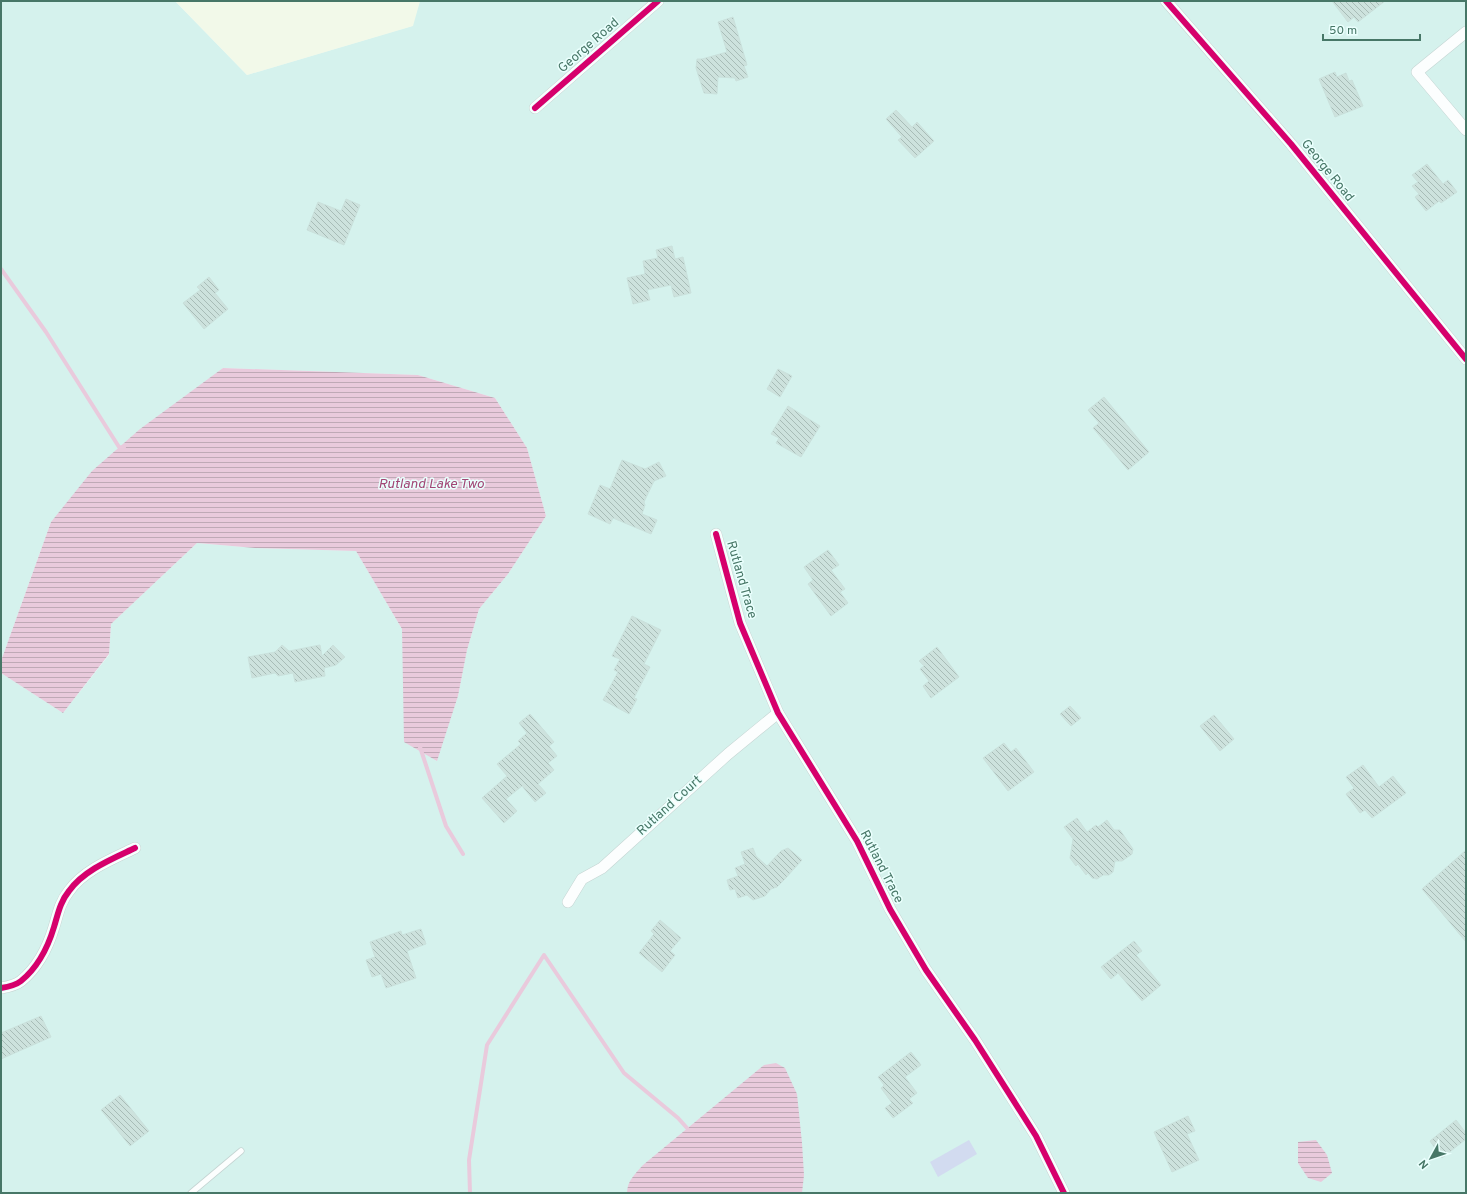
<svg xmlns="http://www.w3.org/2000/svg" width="1467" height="1194" viewBox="0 0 1467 1194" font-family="Overpass,sans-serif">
  <defs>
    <pattern id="water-rules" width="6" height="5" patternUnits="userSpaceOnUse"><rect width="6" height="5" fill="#e9cadc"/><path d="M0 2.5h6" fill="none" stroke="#bfa9b6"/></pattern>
    <pattern id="building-back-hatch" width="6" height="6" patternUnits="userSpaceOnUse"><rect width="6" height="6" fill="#cde2dd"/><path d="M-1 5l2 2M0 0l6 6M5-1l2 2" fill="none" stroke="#a8bcb7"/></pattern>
  </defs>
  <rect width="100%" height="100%" fill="#e8f8f6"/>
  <path fill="#d5f2ed" d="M 1,1 L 175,1 L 247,75 L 412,26 L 420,1 L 1466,1 L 1466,1193 L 1,1193 L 1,673 L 63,713 L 109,655 L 111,624 L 197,543 L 255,548 L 356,551 L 402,629 L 404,676 L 436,761 L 458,696 L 467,650 L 479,609 L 508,574 L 546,516 L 527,448 L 495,398 L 418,375 L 223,368 L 51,522 L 1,661 Z"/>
  <path fill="#f2f9e9" d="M 175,1 L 420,1 L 413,26 L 247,75 Z"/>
  <path fill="#d2dbf0" d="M 969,1140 L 977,1154 L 938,1177 L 930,1162 Z"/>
  <g fill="url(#water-rules)">
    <path d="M 223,368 L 418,375 L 495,398 L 527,448 L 546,516 L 508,574 L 479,609 L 467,650 L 458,696 L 437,761 L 404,742 L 402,629 L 356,551 L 255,548 L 197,543 L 111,624 L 109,654 L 63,713 L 1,673 L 1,661 L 51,522 L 92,471 L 140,429 Z"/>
    <path d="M 776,1063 L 785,1068 L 797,1094 L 802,1143 L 804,1175 L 802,1193 L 627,1193 C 627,1181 635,1174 643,1165 L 764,1065 Z"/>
    <path d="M 1316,1140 L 1327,1155 L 1332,1173 L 1321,1182 L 1308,1178 L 1298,1163 L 1298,1142 Z"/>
  </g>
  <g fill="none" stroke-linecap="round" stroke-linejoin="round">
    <g stroke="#e9cadc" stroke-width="4">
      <path d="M 1,269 L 46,332 L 119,447 L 124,448"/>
      <path d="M 420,747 L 446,826 L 463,854"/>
      <path d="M 470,1193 L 469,1160 L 487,1045 L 544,955 L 624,1073 L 678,1118 L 687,1128"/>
    </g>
  </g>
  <g fill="url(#building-back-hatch)" stroke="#cae1dc">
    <path d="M 1332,1 L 1385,1 L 1358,22 L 1354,17 L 1348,22 Z"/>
    <path d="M 733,17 L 747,65 L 744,66 L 748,77 L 736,81 L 735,78 L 718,77 L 717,94 L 704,93 L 696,68 L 697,59 L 702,59 L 727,52 L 718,22 Z"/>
    <path d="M 1335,72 L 1337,77 L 1346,73 L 1349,81 L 1352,80 L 1363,106 L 1335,117 L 1319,79 Z"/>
    <path d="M 896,110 L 912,127 L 917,122 L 934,141 L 915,158 L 898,140 L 902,137 L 886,119 Z"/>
    <path d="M 1427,164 L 1443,184 L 1448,180 L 1457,192 L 1441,203 L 1439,201 L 1426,211 L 1415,197 L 1419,194 L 1412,186 L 1418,182 L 1412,175 Z"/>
    <path d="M 346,199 L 360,205 L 344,245 L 307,230 L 318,202 L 341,211 Z"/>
    <path d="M 672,246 L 675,259 L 683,257 L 691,293 L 674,297 L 671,285 L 647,290 L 650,300 L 633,304 L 627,278 L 645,274 L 643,261 L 658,258 L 656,250 Z"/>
    <path d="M 209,277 L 219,290 L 215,293 L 228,309 L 204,329 L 183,303 L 200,290 L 197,287 Z"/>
    <path d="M 778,369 L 792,376 L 780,397 L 767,389 Z"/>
    <path d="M 1104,397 L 1149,452 L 1128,470 L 1093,428 L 1099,423 L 1088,410 Z"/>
    <path d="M 788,406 L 820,426 L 801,457 L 776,443 L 779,438 L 771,434 Z"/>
    <path d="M 622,460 L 645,469 L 659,462 L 666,476 L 654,481 L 644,502 L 645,505 L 642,514 L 657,520 L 651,534 L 613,518 L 610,524 L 588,514 L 600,485 L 610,489 Z"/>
    <path d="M 828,550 L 839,565 L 831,570 L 845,589 L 840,592 L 848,603 L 831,616 L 808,584 L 813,580 L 804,567 Z"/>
    <path d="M 632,616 L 661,630 L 644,664 L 650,667 L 634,698 L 637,699 L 629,714 L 603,700 L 618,672 L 614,670 L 620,659 L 612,656 Z"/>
    <path d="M 282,645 L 289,651 L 320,645 L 322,656 L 333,645 L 345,657 L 336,665 L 324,668 L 325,676 L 295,682 L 293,673 L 278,676 L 275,673 L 252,678 L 248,657 L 275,652 Z"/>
    <path d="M 937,647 L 959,677 L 931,698 L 923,686 L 929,681 L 920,669 L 924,666 L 919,661 Z"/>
    <path d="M 1070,706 L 1081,718 L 1071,726 L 1060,714 Z"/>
    <path d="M 530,714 L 554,742 L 549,746 L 557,756 L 548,763 L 554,770 L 538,784 L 546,793 L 535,802 L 522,786 L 506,799 L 517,811 L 504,823 L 482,798 L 507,776 L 497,764 L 521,744 L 518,741 L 527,733 L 519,723 Z"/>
    <path d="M 1214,715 L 1234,739 L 1220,751 L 1200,726 Z"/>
    <path d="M 1004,743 L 1011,752 L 1016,748 L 1034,772 L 1008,791 L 983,758 Z"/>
    <path d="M 1363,765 L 1379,787 L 1393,776 L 1406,793 L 1372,818 L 1365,810 L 1360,813 L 1346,794 L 1354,788 L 1346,777 Z"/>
    <path d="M 1077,818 L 1087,832 L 1096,825 L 1098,827 L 1107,820 L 1114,830 L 1120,830 L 1133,849 L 1132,854 L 1122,861 L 1115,861 L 1113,872 L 1109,875 L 1103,875 L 1097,879 L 1092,878 L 1088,873 L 1086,875 L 1078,864 L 1076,866 L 1070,858 L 1073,839 L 1064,827 Z"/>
    <path d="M 753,848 L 756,856 L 767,866 L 781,851 L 788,848 L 802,860 L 784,880 L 777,887 L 771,889 L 765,896 L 753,900 L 747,895 L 738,898 L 735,889 L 730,890 L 727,880 L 738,876 L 735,868 L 745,864 L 741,852 Z"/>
    <path d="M 1466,850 L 1466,942 L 1422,889 Z"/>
    <path d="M 660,920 L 681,938 L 670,951 L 675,955 L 662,972 L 639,953 L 654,934 L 651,931 Z"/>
    <path d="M 421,929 L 426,944 L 407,951 L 416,978 L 386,988 L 381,974 L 372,977 L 366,960 L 375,957 L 370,942 L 401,931 L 402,935 Z"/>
    <path d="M 1134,941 L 1142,951 L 1136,955 L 1161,985 L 1142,1001 L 1118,973 L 1111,979 L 1101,967 Z"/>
    <path d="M 41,1016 L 51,1037 L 1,1059 L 1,1033 Z"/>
    <path d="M 911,1052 L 921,1065 L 905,1077 L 917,1093 L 909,1099 L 913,1103 L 893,1118 L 885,1108 L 892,1103 L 881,1088 L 884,1085 L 878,1077 Z"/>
    <path d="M 120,1095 L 149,1131 L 130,1146 L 101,1110 Z"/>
    <path d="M 1188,1116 L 1195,1131 L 1187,1134 L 1199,1160 L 1172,1172 L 1154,1132 Z"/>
    <path d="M 1456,1120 L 1466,1133 L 1466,1139 L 1442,1158 L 1430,1141 Z"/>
  </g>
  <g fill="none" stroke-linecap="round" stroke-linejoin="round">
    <defs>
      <path id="lane" d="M 191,1193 L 241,1151"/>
      <g id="street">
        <path d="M 1166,1 L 1291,144 L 1466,359"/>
        <path d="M 1466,32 L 1417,72 L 1466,130"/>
        <path d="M 535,108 L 658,1"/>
        <path d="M 716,534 L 740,623 L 778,713 L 857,841 L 890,909 L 926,970 L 975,1040 L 1036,1136 L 1064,1193"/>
        <path d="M 568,902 L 582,879 L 602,868 L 728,754 L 778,713"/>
        <path d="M 1,988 C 7,987 16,985 21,981 C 37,968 48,947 54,927 C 58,914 60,902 69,891 C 84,870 112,859 135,848"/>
      </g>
    </defs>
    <use href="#lane" stroke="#c5d5d3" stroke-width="7"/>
    <use href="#street" stroke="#c5d5d3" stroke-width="12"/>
    <use href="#lane" stroke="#fcfefe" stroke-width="5.5"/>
    <use href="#street" stroke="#fcfefe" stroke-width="11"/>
    <defs>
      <g id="cycleway">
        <path d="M 1166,1 L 1291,144 L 1466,359"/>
        <path d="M 535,108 L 658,1"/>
        <path d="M 716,534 L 740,623 L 778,713 L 857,841 L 890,909 L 926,970 L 975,1040 L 1036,1136 L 1064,1193"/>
        <path d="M 1,988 C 7,987 16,985 21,981 C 37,968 48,947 54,927 C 58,914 60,902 69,891 C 84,870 112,859 135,848"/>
      </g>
    </defs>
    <use href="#cycleway" stroke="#eafffd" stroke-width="8"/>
    <use href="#cycleway" stroke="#d6006c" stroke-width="6"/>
  </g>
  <g text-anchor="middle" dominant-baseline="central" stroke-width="3" stroke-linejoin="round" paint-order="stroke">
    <g font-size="13" fill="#477767" stroke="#eafffd">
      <text transform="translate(589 46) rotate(-41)">George Road</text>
      <text transform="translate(1327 171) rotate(51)">George Road</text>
      <text transform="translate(741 580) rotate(74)">Rutland Trace</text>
      <text transform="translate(670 806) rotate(-42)">Rutland Court</text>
      <text transform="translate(881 867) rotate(63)">Rutland Trace</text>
    </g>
    <g font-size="14" font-style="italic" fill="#a24776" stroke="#eafffd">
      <text x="431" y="484">Rutland Lake Two</text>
    </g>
  </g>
  <rect width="1467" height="1194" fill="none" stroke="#477767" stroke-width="4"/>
  <g transform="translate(1431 1158) rotate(230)" stroke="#eafffd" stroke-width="3" paint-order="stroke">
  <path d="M0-3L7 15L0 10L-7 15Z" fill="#477767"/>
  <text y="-6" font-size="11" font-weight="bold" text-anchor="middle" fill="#477767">N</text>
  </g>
  <path d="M1323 34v6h97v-6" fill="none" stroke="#477767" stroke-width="2"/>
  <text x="1329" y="34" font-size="12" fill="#477767" stroke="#eafffd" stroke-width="3" paint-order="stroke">50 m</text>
</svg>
